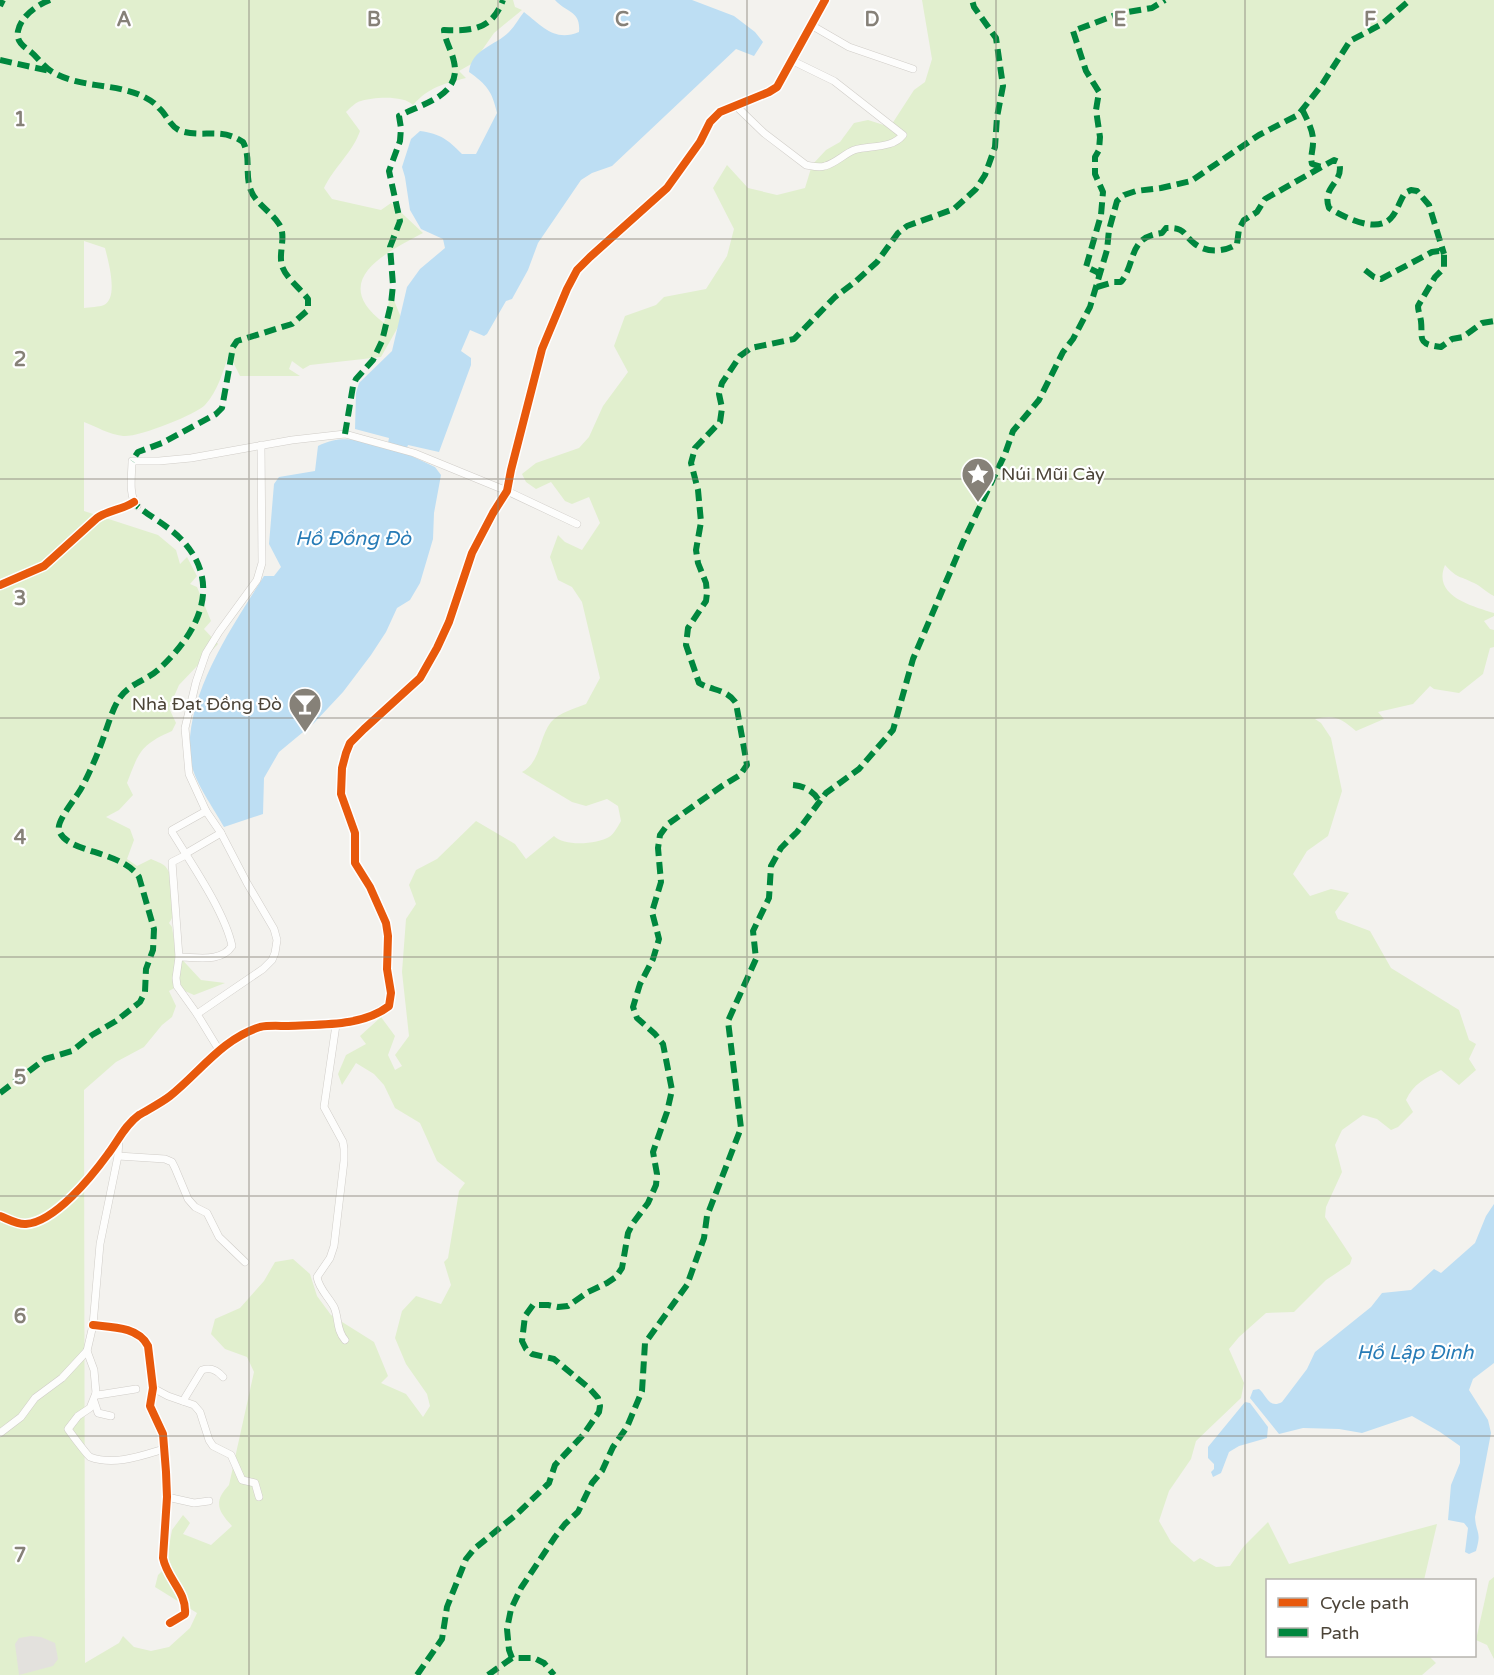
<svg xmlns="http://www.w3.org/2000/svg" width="1494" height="1675" viewBox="0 0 1494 1675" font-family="'Varela Round',sans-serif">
  <rect width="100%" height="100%" fill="#f3f2ee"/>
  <g fill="#e1efce" fill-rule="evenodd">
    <path d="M 0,0 L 513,0 L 515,7 L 522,10 L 494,33 L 473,63 L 459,71 L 466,78 C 443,84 429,87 413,105 C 404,95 373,97 361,101 C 356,102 350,108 346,112 L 360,131 C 353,152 334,167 324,188 L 332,199 L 381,210 L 391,203 L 423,233 C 385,253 328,281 384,323 L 391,293 L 402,320 L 381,357 L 310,365 L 303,369 L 292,361 L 289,369 L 300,376 L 240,376 L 229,354 C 223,371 218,391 205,405 C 197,414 137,438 123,436 C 108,434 97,427 84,422 L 84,511 L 158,535 L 176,550 L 180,564 L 187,557 L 197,576 L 190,584 L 197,587 L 211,621 L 204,629 L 218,644 L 179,685 L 169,708 L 176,723 L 172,731 C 140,745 139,752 127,783 L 133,795 L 119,810 L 106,817 L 130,829 L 134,840 L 127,859 L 137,866 L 151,859 C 155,861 162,863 165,866 C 175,877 179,912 169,923 L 172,927 L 176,953 L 201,980 L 225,983 L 194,995 L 176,987 L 169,991 L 176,1006 L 172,1017 L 162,1025 L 144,1047 L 116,1062 L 84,1090 L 85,1663 L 119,1643 L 123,1636 L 134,1647 L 151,1651 L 169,1647 L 190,1628 L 197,1613 L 155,1587 L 158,1575 L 165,1568 L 172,1530 L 183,1515 L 190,1523 L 183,1534 L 211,1545 L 232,1526 C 218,1511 213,1502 229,1485 L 254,1372 L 247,1357 L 225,1349 L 211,1334 L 215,1319 L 240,1308 L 264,1281 L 275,1262 L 293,1259 L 310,1274 L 317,1296 L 331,1315 L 374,1342 L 388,1376 L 381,1383 L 406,1394 L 423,1417 L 430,1406 L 427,1394 L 406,1364 L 395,1338 L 402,1311 L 416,1296 L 441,1304 L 451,1285 L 444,1262 L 448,1258 L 459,1191 L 465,1183 L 437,1161 L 420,1123 L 395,1108 L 384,1085 L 374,1074 L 356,1063 L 342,1085 L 338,1074 L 346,1055 L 366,1044 L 360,1036 L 381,1017 L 395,1036 L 388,1055 L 395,1070 L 402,1066 L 395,1055 L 409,1036 L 402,972 L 406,919 L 416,904 L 409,885 L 416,870 L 437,859 L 476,821 L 515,844 L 526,859 L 554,836 C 564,847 598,844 609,837 C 614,834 618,826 621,821 L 618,806 L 607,799 L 586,806 L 572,802 L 522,772 C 541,762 539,737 551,722 C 560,712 574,709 586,704 L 600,678 L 582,602 L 572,587 L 558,580 L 550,557 L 558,535 L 565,542 L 582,550 L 600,523 L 589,497 L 572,504 L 565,501 L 551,482 L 536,489 L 526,482 L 522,474 L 536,463 L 579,448 L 589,437 L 603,406 L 628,372 L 614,346 L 625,316 L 656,305 L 664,297 L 706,289 L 727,256 L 734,229 L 713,188 L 727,165 L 748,188 L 777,195 L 805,188 L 812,165 L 826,150 L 840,142 L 854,123 L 868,120 L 890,127 L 914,90 L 925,82 L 932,59 L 922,0 L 1494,0 L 1494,596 C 1486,592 1481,586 1474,583 C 1458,575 1458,579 1445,565 C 1432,596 1472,606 1494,613 L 1494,616 L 1484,621 L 1490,629 L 1494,630 L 1494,647 L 1490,648 L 1483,674 L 1459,693 L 1434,689 L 1430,686 L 1413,704 L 1378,712 L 1384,719 L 1356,731 C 1341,718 1334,714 1315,719 L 1321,723 L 1331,738 L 1342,791 L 1328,836 L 1307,851 L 1293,874 L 1310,896 L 1331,889 L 1349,893 L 1335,912 L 1338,919 L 1370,931 L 1391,968 L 1459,1010 L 1469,1040 L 1476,1044 L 1469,1059 L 1476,1070 L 1459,1085 L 1441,1070 C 1426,1078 1413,1084 1406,1100 L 1413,1112 L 1398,1127 L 1391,1130 L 1377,1119 L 1363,1115 L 1342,1130 L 1335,1145 L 1342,1172 L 1326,1207 L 1325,1217 L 1352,1258 L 1350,1264 L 1326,1280 L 1294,1312 L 1266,1313 L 1239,1337 L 1229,1349 L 1244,1383 L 1241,1398 L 1196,1441 L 1191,1459 L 1169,1491 L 1159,1521 L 1171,1542 L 1194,1562 L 1200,1558 L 1216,1567 L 1230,1566 L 1244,1546 L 1268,1522 L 1289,1564 L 1437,1524 L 1424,1580 L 1268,1580 L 1268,1656 L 1429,1656 L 1436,1663 L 1422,1675 L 0,1675 ZM 84,241 L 105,248 C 108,260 119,298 104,305 C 99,307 90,307 84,308 Z"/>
    <path d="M 1494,1577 L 1494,1659 L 1487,1645 L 1476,1640 L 1489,1581 Z"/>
  </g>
  <path fill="#e3e1dd" d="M 31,1636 L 41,1637 L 55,1643 L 58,1659 L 53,1666 L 19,1675 L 15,1644 L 19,1638 Z"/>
  <g fill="#bddef3">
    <path d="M 555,0 L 692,0 L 734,16 L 755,32 L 763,42 L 754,56 L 736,49 L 612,166 L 592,173 L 581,180 L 538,243 L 528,270 L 512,299 L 506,301 L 487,334 L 484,336 L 470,330 L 461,351 L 471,358 L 471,365 L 439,452 L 408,445 L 405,453 L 435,467 L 441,475 L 434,513 L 433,539 L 420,583 L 410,600 L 397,608 L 386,632 L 371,655 L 343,692 L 314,723 L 279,752 L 264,778 L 263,814 L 224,827 C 213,807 192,779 190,757 C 185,694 232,627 264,576 L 274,576 L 281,567 L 269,544 L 274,484 L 279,477 L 315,471 L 318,446 C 341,434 364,440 387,448 L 389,438 L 355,429 L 356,393 L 359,383 L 392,351 L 407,287 L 420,269 L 445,248 L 443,239 L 421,229 L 410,210 L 405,177 L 402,167 L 411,139 L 420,131 C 441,134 447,139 462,154 L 476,154 L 497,113 C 492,91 487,85 469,72 C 471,49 495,46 509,32 C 515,26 519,18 524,12 C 543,27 555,42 579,32 C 581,11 567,13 555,0 Z"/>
    <path d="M 1494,1204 L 1494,1363 L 1473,1379 L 1469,1390 L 1488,1420 L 1491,1433 L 1475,1517 C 1476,1534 1482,1531 1476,1551 L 1469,1554 L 1465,1552 L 1468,1528 L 1464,1523 L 1448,1520 L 1451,1485 L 1460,1463 L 1460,1446 L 1440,1432 L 1412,1416 L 1362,1433 L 1339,1429 L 1303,1428 L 1279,1434 L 1250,1398 L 1253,1390 L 1259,1389 C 1267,1396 1269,1409 1282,1402 L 1307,1369 L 1315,1352 L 1371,1307 L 1382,1293 L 1411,1290 L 1434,1269 L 1441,1273 L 1475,1243 L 1486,1216 Z"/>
    <path d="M 1245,1402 L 1250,1403 L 1268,1427 L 1267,1438 L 1239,1446 L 1229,1452 L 1221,1473 L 1213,1477 L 1211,1472 L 1214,1469 L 1214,1464 L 1208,1458 L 1208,1447 Z"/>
  </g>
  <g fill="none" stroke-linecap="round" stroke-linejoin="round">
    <defs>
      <g id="street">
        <path d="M 811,25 L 849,47 L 913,69"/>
        <path d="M 735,105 L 764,133 L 806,165 C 812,166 819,168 825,166 C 836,163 844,154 854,150 C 870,145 892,149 903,135 L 834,81 L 793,61"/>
        <path d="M 137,506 C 128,495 132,474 132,461 L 159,461 L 191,458 L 292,440 L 345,434 L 414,453 L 507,491 L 577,524"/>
        <path d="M 0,585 L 44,566 L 97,518 C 108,510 122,510 134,502"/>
        <path d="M 185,854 L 221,833"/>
        <path d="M 186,855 L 172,862 L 179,957 L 176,978 L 177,986 L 197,1014"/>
        <path d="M 179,957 C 196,957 221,963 232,946 C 225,912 191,863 172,832 L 172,830 L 206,811"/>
        <path d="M 336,1025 L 324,1107 L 343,1142 L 344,1149 L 344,1161 L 334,1246 L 330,1258 L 317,1277 C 319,1289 328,1296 334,1307 C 339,1318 336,1330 345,1340"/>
        <path d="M 219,1050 L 197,1014 L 263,969 L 272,960 L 275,953 L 277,940 L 274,929 L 247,883 L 221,833 L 206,811 L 189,774 L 185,728 L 196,682 L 206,653 L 219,632 L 257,580 L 262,563 L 261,445"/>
        <path d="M 118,1156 L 165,1159 L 172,1162 L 175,1168 L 188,1199 L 195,1207 L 207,1213 L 219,1237 L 245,1262"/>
        <path d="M 0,1216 C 8,1219 18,1225 26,1224 C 55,1222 92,1176 108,1154 C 118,1141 125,1125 139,1115 C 149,1109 161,1103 170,1096 C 200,1072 222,1039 260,1027 C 269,1025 279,1026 288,1026 C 320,1024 362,1027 389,1006 L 391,993 L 387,969 L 388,936 L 386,923 L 370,887 L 355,863 L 355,833 L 341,794 L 342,768 L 346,753 L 350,743 L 364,729 L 420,678 L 437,648 L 449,622 L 472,553 L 493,513 L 507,491 L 511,470 L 542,349 L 567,289 L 577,270 L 590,257 L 667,188 L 700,142 L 710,122 L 720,112 L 769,92 L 777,87 L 825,0"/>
        <path d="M 93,1325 C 112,1327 139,1327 148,1346 L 153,1388 L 150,1406 L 163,1434 L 166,1472 L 167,1497 L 163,1558 C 167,1579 187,1592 185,1614 L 170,1623"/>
        <path d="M 87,1351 L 94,1370 L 96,1393 L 98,1395 L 136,1389"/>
        <path d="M 153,1388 L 168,1396 L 194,1405 L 200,1412 L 209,1440 L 213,1446 L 231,1455 L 242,1480 L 255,1483 L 259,1497"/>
        <path d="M 96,1393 L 90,1408 L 78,1416 L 68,1429 C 70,1432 87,1455 90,1457 C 114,1466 141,1456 164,1449"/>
        <path d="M 94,1401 L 98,1413 L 111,1416"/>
        <path d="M 183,1401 L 202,1370 C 211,1367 217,1370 223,1377"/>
        <path d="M 0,1433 L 21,1417 L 35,1398 L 62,1378 L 87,1351 L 93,1325 L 100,1244 L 118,1156 L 119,1138"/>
        <path d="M 167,1497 L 194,1503 L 209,1501"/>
      </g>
    </defs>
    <use href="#street" stroke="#d0cdc8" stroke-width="8"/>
    <use href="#street" stroke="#fdfdfc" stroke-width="7"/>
    <g stroke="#00873e" stroke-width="6" stroke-dasharray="12 6" stroke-linecap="butt">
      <path d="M 50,0 C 37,5 21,16 18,31 C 16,42 23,46 31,52 C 38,58 44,67 51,71 C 78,88 112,83 140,95 C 147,98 154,102 159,108 C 167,115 170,127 181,131 C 203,138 221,127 243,142 C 251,157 245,172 250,188 C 255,204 270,210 279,224 C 287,236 278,252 282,266 C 286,278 300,288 308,299 L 308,310 L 292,324 L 237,341 L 233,347 L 222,408 L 216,414 L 162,443 L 138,452 L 132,461"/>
      <path d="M 0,6 L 3,0"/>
      <path d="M 0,60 L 50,71"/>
      <path d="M 1302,109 C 1307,120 1314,131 1313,143 C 1313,151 1310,156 1312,164 L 1322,167"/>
      <path d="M 1365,270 L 1374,277 L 1381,279 L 1432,252 L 1439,251 L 1444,254 L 1444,268 L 1435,277 L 1418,306 C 1418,311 1420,315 1421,321 C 1423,339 1416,344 1441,347 L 1452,339 L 1463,337 L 1482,323 L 1494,321"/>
      <path d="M 1100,276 L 1097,272 L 1086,267 L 1101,215 L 1103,192 L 1095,174 L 1095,157 L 1099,150 L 1100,137 L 1096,110 L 1099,92 L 1086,71 L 1073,31 L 1121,13 L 1152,8 L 1165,0"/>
      <path d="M 1097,287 L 1114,282 L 1121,282 C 1137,262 1127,237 1162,233 L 1166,228 C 1186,227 1182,234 1195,244 C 1207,253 1225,252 1237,244 L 1239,229 L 1244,220 L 1257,212 L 1265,199 L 1334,160 L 1339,162 C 1345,183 1321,186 1329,208 C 1343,217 1377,234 1391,218 C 1397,212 1400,200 1405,193 L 1411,190 L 1417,191 L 1429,205 L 1444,254"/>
      <path d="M 345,434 L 353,386 L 356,379 L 373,360 L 382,341 L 391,304 L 393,285 L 390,247 L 400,221 L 389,171 L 400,141 L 401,128 L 399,116 C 421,104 462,96 454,62 C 452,51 445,41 444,30 C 472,31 492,30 503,0"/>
      <path d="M 793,785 C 804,786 814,791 819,801"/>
      <path d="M 0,1093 L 45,1059 L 72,1051 L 92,1035 L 116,1021 L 140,1002 L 145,992 L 146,969 L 153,950 L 154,929 L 139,877 C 121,850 65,853 59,830 C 56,821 77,797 82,787 C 91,770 99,751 105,733 C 109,722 113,708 119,699 C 128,684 146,681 159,669 C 198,633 224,584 181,539 C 168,526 151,517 137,506"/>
      <path d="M 512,1658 L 509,1650 L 507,1629 L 511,1609 L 521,1588 L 555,1537 L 565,1524 L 578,1512 L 592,1483 L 602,1471 L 613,1447 L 627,1427 L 642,1391 L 645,1343 L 687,1285 L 704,1238 L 707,1216 L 741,1128 L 728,1021 L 756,959 L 753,931 L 769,898 L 771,866 L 781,848 L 797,832 L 826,793 L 859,769 L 893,730 L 913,659 L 963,542 L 1005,454 L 1013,431 L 1039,400 L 1063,352 L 1073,339 L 1090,307 L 1107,250 L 1109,230 L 1117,201 L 1124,195 L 1136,191 L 1161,188 L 1191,181 L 1259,135 L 1298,115 L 1321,86 L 1350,41 L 1382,24 L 1410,0"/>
      <path d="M 417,1675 L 442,1639 L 447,1607 L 466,1559 L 474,1549 L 517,1514 L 549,1483 L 555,1465 L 583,1435 L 599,1412 L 600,1406 L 598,1398 L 589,1388 L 554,1359 L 532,1354 L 526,1349 L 522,1341 L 525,1316 L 533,1305 L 548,1305 L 558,1307 L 568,1306 L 588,1292 L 607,1283 L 616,1277 L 622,1268 L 628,1233 L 633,1223 L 648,1203 L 656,1185 L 657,1174 L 653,1152 L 667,1112 L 672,1090 L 663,1044 L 655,1034 L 637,1018 L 633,1007 L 640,984 L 653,959 L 659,939 L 652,912 L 661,882 L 658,848 L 660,835 L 668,824 L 722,786 L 740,775 L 747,765 L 736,703 C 727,689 713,691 699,683 L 686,645 L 688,628 L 706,601 L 707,593 L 706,583 L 698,563 L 696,550 L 701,522 L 698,490 L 691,463 L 695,448 L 720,422 L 722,408 L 719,394 L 722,383 L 740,356 L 751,348 L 794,339 L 835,297 L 855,282 L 877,262 L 898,233 L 907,226 L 954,209 L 976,189 L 985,175 L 995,147 L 997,117 L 1003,86 L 996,38 L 974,7 L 972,0"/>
      <path d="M 488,1675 L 512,1658 L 534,1658 L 544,1663 L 554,1675"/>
    </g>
    <defs>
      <g id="cycleway">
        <path d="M 0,585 L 44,566 L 97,518 C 108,510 122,510 134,502"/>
        <path d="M 0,1216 C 8,1219 18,1225 26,1224 C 55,1222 92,1176 108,1154 C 118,1141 125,1125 139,1115 C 149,1109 161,1103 170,1096 C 200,1072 222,1039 260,1027 C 269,1025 279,1026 288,1026 C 320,1024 362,1027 389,1006 L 391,993 L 387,969 L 388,936 L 386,923 L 370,887 L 355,863 L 355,833 L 341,794 L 342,768 L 346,753 L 350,743 L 364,729 L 420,678 L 437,648 L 449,622 L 472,553 L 493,513 L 507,491 L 511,470 L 542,349 L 567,289 L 577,270 L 590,257 L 667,188 L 700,142 L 710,122 L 720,112 L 769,92 L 777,87 L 825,0"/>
        <path d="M 93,1325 C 112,1327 139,1327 148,1346 L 153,1388 L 150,1406 L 163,1434 L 166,1472 L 167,1497 L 163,1558 C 167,1579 187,1592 185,1614 L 170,1623"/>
      </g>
    </defs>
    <use href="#cycleway" stroke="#fff" stroke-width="11"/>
    <use href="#cycleway" stroke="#e8590c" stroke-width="8"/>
  </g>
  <path fill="none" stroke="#868178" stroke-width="1.5" stroke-opacity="0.55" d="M 249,0 L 249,1675M 498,0 L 498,1675M 747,0 L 747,1675M 996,0 L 996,1675M 1245,0 L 1245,1675M 0,239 L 1494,239M 0,479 L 1494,479M 0,718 L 1494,718M 0,957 L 1494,957M 0,1196 L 1494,1196M 0,1436 L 1494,1436"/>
  <defs>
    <symbol id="sight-pin" viewBox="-11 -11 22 30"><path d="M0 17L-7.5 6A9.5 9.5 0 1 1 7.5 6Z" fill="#868178" stroke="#fff"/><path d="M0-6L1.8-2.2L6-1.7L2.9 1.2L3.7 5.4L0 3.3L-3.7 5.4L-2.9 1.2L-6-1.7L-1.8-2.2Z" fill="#fff"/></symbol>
    <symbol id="bar-pin" viewBox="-11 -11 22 30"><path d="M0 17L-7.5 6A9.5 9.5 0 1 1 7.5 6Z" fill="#868178" stroke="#fff"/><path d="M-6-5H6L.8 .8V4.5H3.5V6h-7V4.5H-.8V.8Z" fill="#fff"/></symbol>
  </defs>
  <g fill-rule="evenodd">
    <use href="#sight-pin" x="959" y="455" width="38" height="52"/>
    <use href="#bar-pin" x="286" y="685" width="38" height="52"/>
  </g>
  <g text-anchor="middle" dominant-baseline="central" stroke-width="4.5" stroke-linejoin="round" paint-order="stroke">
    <g font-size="18" fill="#4c4438" stroke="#fff" text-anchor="start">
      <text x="1001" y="474">Núi Mũi Cày</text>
      <text x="282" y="704" text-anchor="end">Nhà Đạt Đồng Đò</text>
    </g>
    <g font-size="20" font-style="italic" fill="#287cb7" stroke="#fff">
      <text x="353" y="539">Hồ Đồng Đò</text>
      <text x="1415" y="1353">Hồ Lập Đinh</text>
    </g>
  </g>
  <g font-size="20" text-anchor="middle" font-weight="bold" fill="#868178" stroke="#fff" stroke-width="4.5" stroke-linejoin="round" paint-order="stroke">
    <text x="124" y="26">A</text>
    <text x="374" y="26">B</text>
    <text x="622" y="26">C</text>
    <text x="872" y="26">D</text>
    <text x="1120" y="26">E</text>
    <text x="1370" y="26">F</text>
    <text x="20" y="126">1</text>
    <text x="20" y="366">2</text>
    <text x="20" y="605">3</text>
    <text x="20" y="844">4</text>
    <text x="20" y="1084">5</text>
    <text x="20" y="1323">6</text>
    <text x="20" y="1562">7</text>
  </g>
  <rect x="1266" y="1579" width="210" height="78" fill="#ffffff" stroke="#b7b4af" stroke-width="1.5"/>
  <rect x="1278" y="1598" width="30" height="9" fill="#e8590c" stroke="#b7b4af" stroke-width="1.5"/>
  <text x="1320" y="1609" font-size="18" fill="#4c4438">Cycle path</text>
  <rect x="1278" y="1628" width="30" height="9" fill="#00873e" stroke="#b7b4af" stroke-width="1.5"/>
  <text x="1320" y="1639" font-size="18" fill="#4c4438">Path</text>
</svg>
